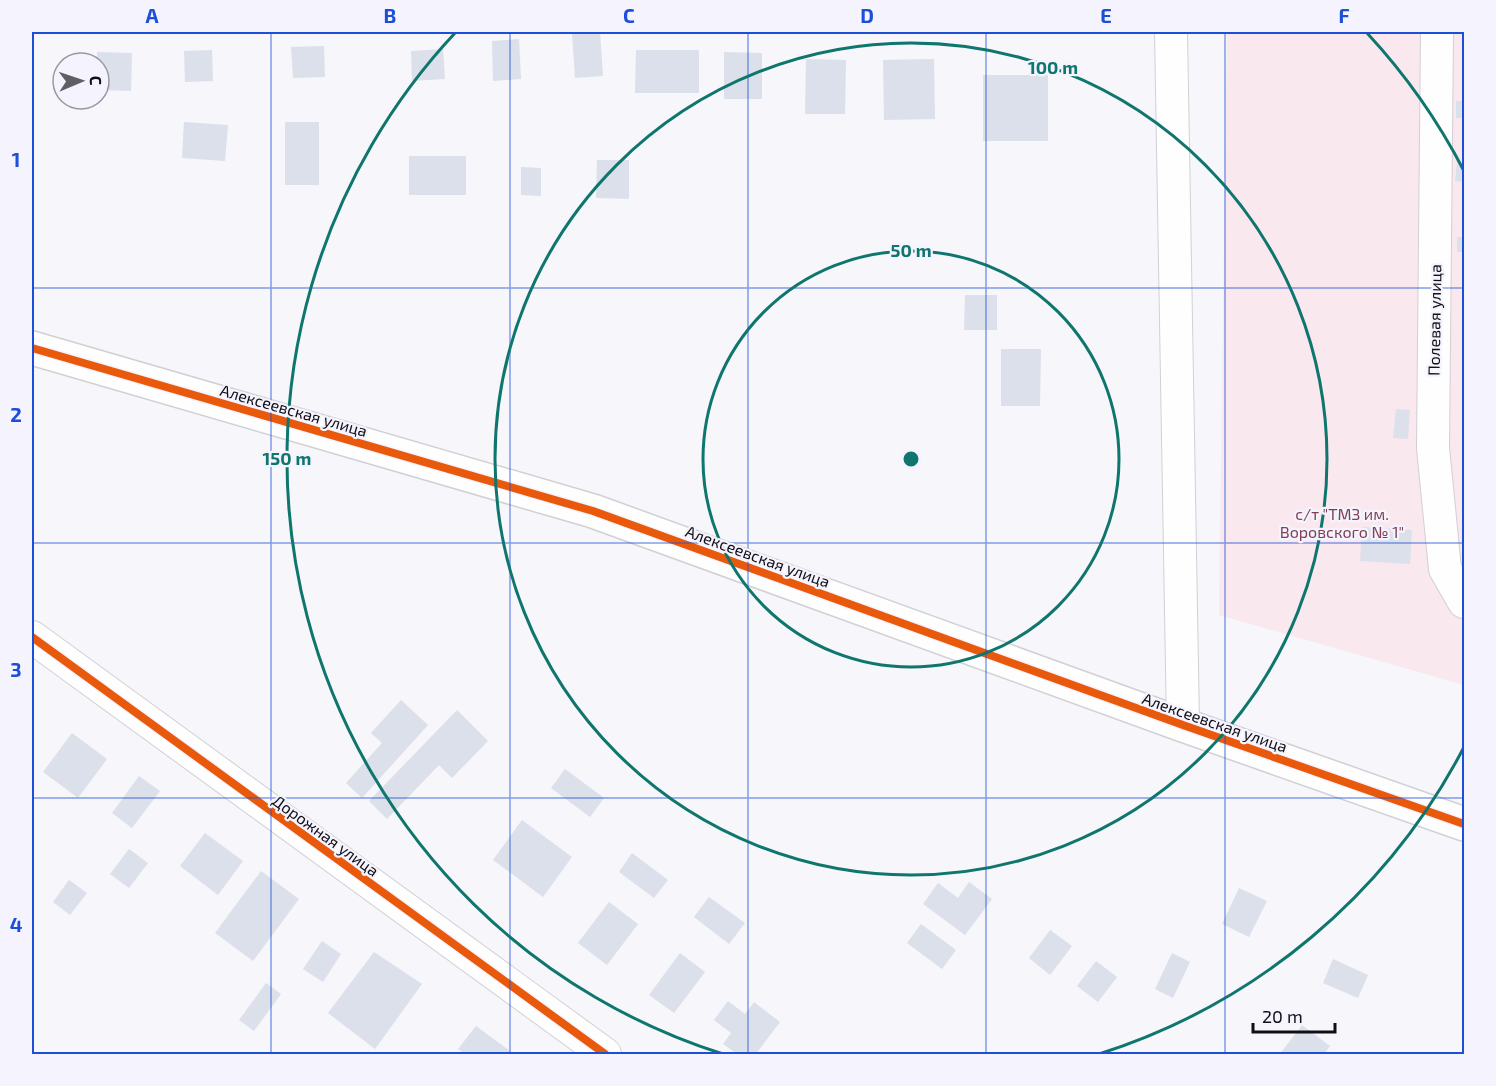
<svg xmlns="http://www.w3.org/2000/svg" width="1496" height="1086" viewBox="0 0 1496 1086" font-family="'Exo 2',sans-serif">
  <rect width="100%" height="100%" fill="#f6f6fb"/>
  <path fill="#f9e8ee" d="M 1227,32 L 1464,32 L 1464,685 L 1219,615 Z"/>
  <g fill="#dbe0ea">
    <path d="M 600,32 L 603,76 L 575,78 L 572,33 Z"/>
    <path d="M 519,39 L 521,79 L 493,81 L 492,41 Z"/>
    <path d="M 324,46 L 325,77 L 293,78 L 291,47 Z"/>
    <path d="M 443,49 L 445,79 L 412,81 L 411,51 Z"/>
    <path d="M 212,50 L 213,81 L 185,82 L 184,51 Z"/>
    <path d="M 636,50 L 699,50 L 699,93 L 635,93 Z"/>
    <path d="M 97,52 L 132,53 L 131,91 L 99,90 Z"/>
    <path d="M 724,52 L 762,53 L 762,99 L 724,99 Z"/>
    <path d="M 806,59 L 846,60 L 845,114 L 805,114 Z"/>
    <path d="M 934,59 L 935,119 L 884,120 L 883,60 Z"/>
    <rect x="983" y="75" width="65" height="66"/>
    <rect x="1456" y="101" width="8" height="17"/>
    <path d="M 184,122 L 228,125 L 225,161 L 182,158 Z"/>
    <rect x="285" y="122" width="34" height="63"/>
    <rect x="409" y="156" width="57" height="39"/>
    <path d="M 597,160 L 629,160 L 629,199 L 596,198 Z"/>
    <path d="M 1457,162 L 1464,163 L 1464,182 L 1455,181 Z"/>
    <path d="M 521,167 L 541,168 L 541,196 L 521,195 Z"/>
    <rect x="1457" y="237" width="7" height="15"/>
    <path d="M 965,295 L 997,295 L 997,330 L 964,330 Z"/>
    <path d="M 1001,349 L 1041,349 L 1040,406 L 1001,406 Z"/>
    <path d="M 1396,409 L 1410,410 L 1408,439 L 1393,438 Z"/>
    <path d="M 1362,527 L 1412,530 L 1410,564 L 1360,561 Z"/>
    <path d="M 401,700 L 428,725 L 362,798 L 346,783 L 382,743 L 371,733 Z"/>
    <path d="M 457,710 L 488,741 L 452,778 L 439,765 L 387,819 L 369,801 Z"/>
    <path d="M 72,733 L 107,759 L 78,798 L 43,772 Z"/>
    <path d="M 565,769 L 604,798 L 590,817 L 551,788 Z"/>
    <path d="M 139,776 L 160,791 L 132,828 L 112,813 Z"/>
    <path d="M 522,820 L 572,857 L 543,897 L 493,860 Z"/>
    <path d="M 205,833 L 243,861 L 218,895 L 180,866 Z"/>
    <path d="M 129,849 L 148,863 L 129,888 L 110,874 Z"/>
    <path d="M 632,853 L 668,880 L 654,898 L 619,872 Z"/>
    <path d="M 261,871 L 299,899 L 253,961 L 215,933 Z"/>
    <path d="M 69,880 L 87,893 L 70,915 L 53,902 Z"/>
    <path d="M 969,882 L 992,899 L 965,935 L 923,904 L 938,883 L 958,898 Z"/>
    <path d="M 1239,888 L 1267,901 L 1249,937 L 1222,924 Z"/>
    <path d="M 709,897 L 745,923 L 729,944 L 694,917 Z"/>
    <path d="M 609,902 L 638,924 L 607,965 L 578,943 Z"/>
    <path d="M 921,924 L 956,950 L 942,969 L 907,943 Z"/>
    <path d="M 1050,930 L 1072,946 L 1050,975 L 1029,958 Z"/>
    <path d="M 322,941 L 341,954 L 323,982 L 303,969 Z"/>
    <path d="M 374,952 L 422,984 L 375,1049 L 328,1013 Z"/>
    <path d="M 680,953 L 705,972 L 674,1013 L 649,995 Z"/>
    <path d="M 1172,953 L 1190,962 L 1173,998 L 1155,989 Z"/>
    <path d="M 1333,959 L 1368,975 L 1358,998 L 1323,983 Z"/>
    <path d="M 1096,961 L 1117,977 L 1098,1002 L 1077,986 Z"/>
    <path d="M 266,983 L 281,994 L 254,1031 L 239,1020 Z"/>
    <path d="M 728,1001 L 745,1014 L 754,1002 L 780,1022 L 756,1054 L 737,1054 L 723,1044 L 731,1033 L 714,1020 Z"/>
    <path d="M 1302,1025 L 1330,1046 L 1324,1054 L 1280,1054 Z"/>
    <path d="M 476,1026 L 514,1054 L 465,1054 L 458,1049 Z"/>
  </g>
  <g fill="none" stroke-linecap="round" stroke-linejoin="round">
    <defs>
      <g id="minor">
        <path d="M 1171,32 L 1183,725"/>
        <path d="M 1437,32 L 1433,448 L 1445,569 L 1464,602"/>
        <path d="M 32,637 L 605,1054"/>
      </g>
      <path id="tertiary" d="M 32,348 L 593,511 L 1183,725 L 1464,824"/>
    </defs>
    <use href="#minor" stroke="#d1d0d5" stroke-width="34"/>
    <use href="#tertiary" stroke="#d1d0d5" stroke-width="36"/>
    <use href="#minor" stroke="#fefefe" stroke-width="32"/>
    <use href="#tertiary" stroke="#fefefe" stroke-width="33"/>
    <defs>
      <g id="cycleway">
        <path d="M 32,348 L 593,511 L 1183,725 L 1464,824"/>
        <path d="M 32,637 L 605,1054"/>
      </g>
    </defs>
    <use href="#cycleway" stroke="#f5f3fe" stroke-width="11"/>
    <use href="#cycleway" stroke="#e8590c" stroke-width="8"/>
  </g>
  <path fill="none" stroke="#1d4ed8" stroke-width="1.5" stroke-opacity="0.55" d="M 271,32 L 271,1054M 510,32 L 510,1054M 748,32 L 748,1054M 986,32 L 986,1054M 1225,32 L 1225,1054M 32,288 L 1464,288M 32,543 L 1464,543M 32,798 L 1464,798"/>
  <g fill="none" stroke="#0f766e" stroke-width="3">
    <circle cx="911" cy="459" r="208"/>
    <circle cx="911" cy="459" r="416"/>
    <path d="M1464 747A624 624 0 0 1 1099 1054M723 1054A624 624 0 0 1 455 33M1367 33A624 624 0 0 1 1464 171"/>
  </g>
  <g text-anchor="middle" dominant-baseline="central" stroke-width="4.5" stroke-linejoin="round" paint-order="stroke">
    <g font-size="16" fill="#100f13" stroke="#f5f3fe">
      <text transform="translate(1434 320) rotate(-89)">Полевая улица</text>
      <text transform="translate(294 410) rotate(16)">Алексеевская улица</text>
      <text transform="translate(758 556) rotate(20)">Алексеевская улица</text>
      <text transform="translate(1215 722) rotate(19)">Алексеевская улица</text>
      <text transform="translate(326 835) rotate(36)">Дорожная улица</text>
    </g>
    <g font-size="16" fill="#803f52" stroke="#f5f3fe">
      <text x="1342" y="513">с/т "ТМЗ им.<tspan x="1342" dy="18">Воровского № 1"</tspan></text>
    </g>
  </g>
  <circle cx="911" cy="459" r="9" fill="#0f766e" stroke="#f5f3fe" stroke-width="3"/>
  <g font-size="18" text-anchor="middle" font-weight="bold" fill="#0f766e" stroke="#f5f3fe" stroke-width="4.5" stroke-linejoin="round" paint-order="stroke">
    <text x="1053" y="74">100 m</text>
    <text x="911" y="257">50 m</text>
    <text x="287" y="465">150 m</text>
  </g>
  <rect width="1496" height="1086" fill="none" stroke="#f5f3fe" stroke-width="66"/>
  <g transform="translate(81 81) rotate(88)"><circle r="28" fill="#f5f3fe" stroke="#9998a0" stroke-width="1.5"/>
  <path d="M0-4.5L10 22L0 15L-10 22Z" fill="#606064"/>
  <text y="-9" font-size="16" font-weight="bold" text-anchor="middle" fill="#100f13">С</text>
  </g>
  <path d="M1253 1023v9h82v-9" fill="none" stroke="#100f13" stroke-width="3"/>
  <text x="1262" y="1023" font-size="18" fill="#100f13" stroke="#f5f3fe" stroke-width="4.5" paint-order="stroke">20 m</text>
  <rect x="33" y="33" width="1430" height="1020" fill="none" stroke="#1d4ed8" stroke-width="2"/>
  <g font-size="20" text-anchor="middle" font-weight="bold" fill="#1d4ed8">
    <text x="152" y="23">A</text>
    <text x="390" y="23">B</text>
    <text x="629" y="23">C</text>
    <text x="867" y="23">D</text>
    <text x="1106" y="23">E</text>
    <text x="1344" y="23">F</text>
    <text x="16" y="167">1</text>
    <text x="16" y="422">2</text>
    <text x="16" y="677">3</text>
    <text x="16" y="932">4</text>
  </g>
</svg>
